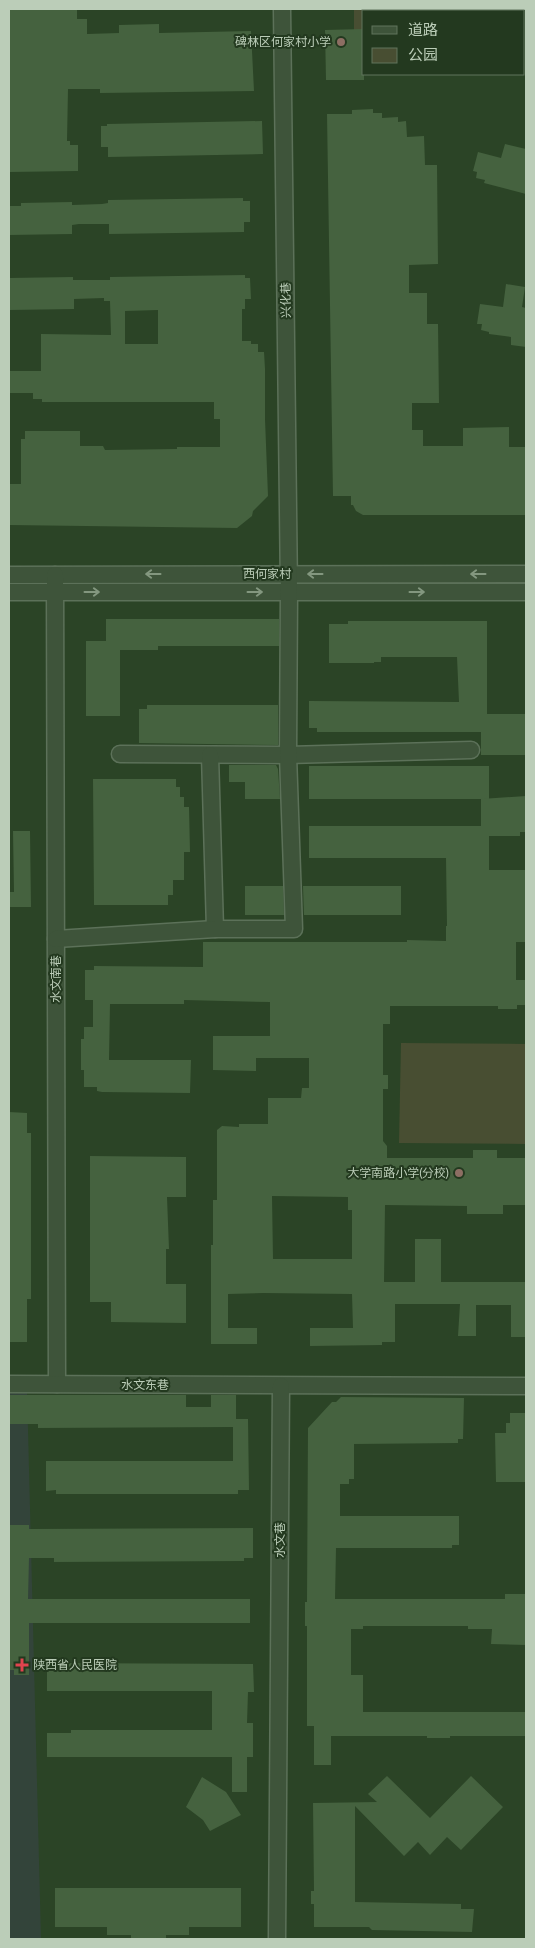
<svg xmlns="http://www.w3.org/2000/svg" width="535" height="1948" viewBox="0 0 535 1948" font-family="'Asap Condensed','Noto Sans SC',sans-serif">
  <rect width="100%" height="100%" fill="#2b4426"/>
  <path fill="#33443a" d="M 9,1390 L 27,1390 L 41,1939 L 9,1939 Z"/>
  <g fill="#484e32">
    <path d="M 354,9 L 419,9 L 419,11 L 364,11 L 364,35 L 354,35 Z"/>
    <path d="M 401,1043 L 526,1044 L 526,1144 L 399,1143 Z"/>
  </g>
  <g fill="#45623f" fill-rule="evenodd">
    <path d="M 9,9 L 77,9 L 77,19 L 87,19 L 87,34 L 119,33 L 119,25 L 159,24 L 159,33 L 251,31 L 254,91 L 100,93 L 100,89 L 68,89 L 67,141 L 70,141 L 70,145 L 78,145 L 78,171 L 9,172 Z"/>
    <path d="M 364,29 L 364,80 L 326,80 L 325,30 Z"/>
    <path d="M 373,109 L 373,113 L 382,113 L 382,118 L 398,117 L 398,122 L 406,121 L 407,137 L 424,136 L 425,165 L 437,165 L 438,264 L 409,265 L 409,293 L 427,293 L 427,324 L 438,324 L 439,403 L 412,403 L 412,430 L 423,430 L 423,446 L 463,446 L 463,428 L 509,427 L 509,447 L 526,447 L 526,515 L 363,515 L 356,511 L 353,505 L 351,505 L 351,496 L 333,496 L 327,114 L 352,114 L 352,110 Z"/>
    <path d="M 262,121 L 263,154 L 108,157 L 108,147 L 101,147 L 101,126 L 107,126 L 107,124 Z"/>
    <path d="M 505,144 L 526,149 L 526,194 L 484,183 L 485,180 L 476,178 L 477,172 L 473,171 L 478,152 L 501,158 Z"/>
    <path d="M 243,198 L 243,201 L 250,201 L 250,222 L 244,222 L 244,232 L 109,234 L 109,224 L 79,224 L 72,225 L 72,234 L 9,235 L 9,206 L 21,206 L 21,203 L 72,202 L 72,205 L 102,204 L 108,203 L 108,200 Z"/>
    <path d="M 245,275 L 245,278 L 250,278 L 251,299 L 245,299 L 245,309 L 242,309 L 242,341 L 251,341 L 251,344 L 258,344 L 258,352 L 264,352 L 265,369 L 265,419 L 268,496 L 253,511 L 252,516 L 237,528 L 9,525 L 9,484 L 21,484 L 21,439 L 25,439 L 25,431 L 80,431 L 80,446 L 103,446 L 105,450 L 177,449 L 177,447 L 220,447 L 220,419 L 214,419 L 214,402 L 42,402 L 42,399 L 33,399 L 33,393 L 9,393 L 9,371 L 41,371 L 41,334 L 111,335 L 110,301 L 104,301 L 104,298 L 74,299 L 74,309 L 9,310 L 9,278 L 73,277 L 73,280 L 110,280 L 110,277 ZM 158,310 L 158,344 L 125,344 L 125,311 Z"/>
    <path d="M 506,284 L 525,287 L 522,307 L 526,308 L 526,347 L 511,345 L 511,337 L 489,334 L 489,332 L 481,330 L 482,324 L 477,324 L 480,304 L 503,307 Z"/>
    <path d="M 106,619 L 279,619 L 279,646 L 158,646 L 158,650 L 120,650 L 120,716 L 86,716 L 86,641 L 106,641 Z"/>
    <path d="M 348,621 L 487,621 L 487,714 L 526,714 L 526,755 L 481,755 L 481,732 L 317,732 L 317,728 L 309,728 L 309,701 L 459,702 L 457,657 L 381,657 L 381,662 L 374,662 L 374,663 L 329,663 L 329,624 L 348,624 Z"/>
    <path d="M 147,705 L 278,705 L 278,745 L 139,743 L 139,709 L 147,709 Z"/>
    <path d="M 229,765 L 276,765 L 278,769 L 280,799 L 245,799 L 245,782 L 229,782 Z"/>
    <rect x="309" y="766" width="180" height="33"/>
    <path d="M 93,779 L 176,779 L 176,787 L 180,787 L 180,797 L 184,797 L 184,807 L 189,807 L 190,852 L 184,852 L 184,880 L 173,880 L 173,895 L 168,895 L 168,905 L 94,905 Z"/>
    <path d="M 526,796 L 526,832 L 520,832 L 520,836 L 489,836 L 489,870 L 526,870 L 526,942 L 516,942 L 516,980 L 526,980 L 526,1005 L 517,1005 L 517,1009 L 498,1009 L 498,1006 L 390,1006 L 390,1024 L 383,1024 L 383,1075 L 388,1075 L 388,1089 L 383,1089 L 383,1141 L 387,1146 L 387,1158 L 473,1158 L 473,1150 L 497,1150 L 497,1158 L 526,1158 L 526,1205 L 503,1205 L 503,1214 L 467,1214 L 467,1206 L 385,1205 L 384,1282 L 415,1282 L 415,1239 L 441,1239 L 441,1282 L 526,1282 L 526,1337 L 511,1337 L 511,1305 L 476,1305 L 476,1336 L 458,1336 L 460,1304 L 395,1304 L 395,1342 L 382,1342 L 382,1345 L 310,1346 L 310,1328 L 353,1328 L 352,1294 L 263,1293 L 228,1294 L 228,1328 L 257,1328 L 257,1344 L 211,1344 L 211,1245 L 213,1245 L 213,1200 L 217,1200 L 217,1130 L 222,1126 L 239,1127 L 239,1124 L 268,1124 L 268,1098 L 301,1098 L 302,1088 L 309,1088 L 309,1058 L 256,1058 L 256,1071 L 213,1070 L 213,1036 L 270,1036 L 270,1002 L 184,1000 L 184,1004 L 110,1004 L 109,1060 L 191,1060 L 190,1093 L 102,1092 L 97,1091 L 97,1087 L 84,1087 L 84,1070 L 81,1070 L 81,1039 L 84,1039 L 84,1027 L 93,1027 L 93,1000 L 85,1000 L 85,970 L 94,970 L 94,966 L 203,967 L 203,942 L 407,942 L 407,940 L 446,941 L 446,926 L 447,926 L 446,858 L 309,858 L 309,826 L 481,826 L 481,799 ZM 272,1196 L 348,1197 L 348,1210 L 352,1210 L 352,1259 L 273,1259 Z"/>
    <path d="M 13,831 L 30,831 L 31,907 L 10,907 L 9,892 L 14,892 Z"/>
    <path d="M 245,886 L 283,886 L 284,915 L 245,915 Z"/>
    <path d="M 303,886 L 401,886 L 401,915 L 304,915 Z"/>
    <path d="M 9,1112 L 27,1113 L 27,1133 L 31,1133 L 31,1299 L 27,1299 L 27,1342 L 9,1342 Z"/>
    <path d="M 90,1156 L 186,1157 L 186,1197 L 167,1197 L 169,1249 L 166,1249 L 166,1284 L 186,1284 L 186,1323 L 111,1322 L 111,1302 L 90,1302 Z"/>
    <path d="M 9,1395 L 186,1395 L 186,1407 L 211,1407 L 211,1395 L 236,1395 L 236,1419 L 248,1419 L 249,1490 L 238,1490 L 238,1494 L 56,1494 L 56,1490 L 46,1491 L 46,1461 L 233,1461 L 233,1427 L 38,1428 L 38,1424 L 9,1424 Z"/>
    <path d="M 341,1397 L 464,1398 L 463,1439 L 458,1439 L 458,1443 L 354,1444 L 354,1479 L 349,1479 L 349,1484 L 340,1484 L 340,1516 L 459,1516 L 459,1545 L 452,1545 L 452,1548 L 336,1548 L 335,1599 L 505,1599 L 505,1594 L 526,1594 L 526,1645 L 491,1644 L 492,1629 L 468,1629 L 468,1626 L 363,1626 L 363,1629 L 351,1629 L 351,1675 L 363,1675 L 363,1712 L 526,1712 L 526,1736 L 450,1736 L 450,1738 L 427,1738 L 427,1736 L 331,1736 L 331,1765 L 314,1765 L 314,1726 L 307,1726 L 307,1626 L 305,1626 L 305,1602 L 307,1602 L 308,1428 L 332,1402 L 336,1402 Z"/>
    <path d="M 510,1413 L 526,1413 L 526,1482 L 496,1482 L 495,1433 L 506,1433 L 506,1423 L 510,1423 Z"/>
    <path d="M 9,1525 L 29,1525 L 29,1529 L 253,1528 L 253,1558 L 244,1558 L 244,1561 L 54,1562 L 54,1558 L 29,1558 L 28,1599 L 250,1599 L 250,1623 L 29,1623 L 29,1675 L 14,1675 L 14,1670 L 9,1670 Z"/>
    <path d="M 47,1663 L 253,1664 L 254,1692 L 248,1692 L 247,1723 L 253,1723 L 253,1757 L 247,1757 L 247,1792 L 232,1792 L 232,1757 L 47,1757 L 47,1733 L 71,1733 L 71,1730 L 212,1730 L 212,1691 L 47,1691 Z"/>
    <path d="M 387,1776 L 430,1818 L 471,1776 L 503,1807 L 461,1850 L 447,1837 L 430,1855 L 418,1842 L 404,1856 L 355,1806 L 355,1902 L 461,1904 L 461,1909 L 474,1909 L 472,1932 L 372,1930 L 369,1927 L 314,1927 L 314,1904 L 311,1904 L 311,1891 L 314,1891 L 313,1803 L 377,1802 L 368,1794 Z"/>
    <path d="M 202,1777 L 226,1792 L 241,1815 L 210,1831 L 203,1820 L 186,1807 Z"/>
    <path d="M 55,1888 L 241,1888 L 241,1927 L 189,1927 L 189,1935 L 166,1935 L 166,1939 L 131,1939 L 131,1935 L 107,1935 L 107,1927 L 55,1927 Z"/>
  </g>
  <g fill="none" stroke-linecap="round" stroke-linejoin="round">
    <defs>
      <g id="minor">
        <path d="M 9,575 L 526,574"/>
        <path d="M 55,575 L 57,1384"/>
        <path d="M 9,592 L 526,592"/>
        <path d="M 120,754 L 288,755 L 471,750"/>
        <path d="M 210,755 L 215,929"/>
        <path d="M 56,939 L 215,929 L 294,929 L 288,755 L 289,592 L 282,9"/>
        <path d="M 9,1384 L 526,1386"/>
        <path d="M 277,1939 L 281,1386"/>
      </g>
    </defs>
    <use href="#minor" stroke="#5c7159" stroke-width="19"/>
    <use href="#minor" stroke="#3e543a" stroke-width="16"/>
  </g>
  <defs><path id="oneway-shaft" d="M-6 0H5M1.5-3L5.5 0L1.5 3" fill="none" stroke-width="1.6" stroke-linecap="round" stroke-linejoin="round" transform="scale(1.25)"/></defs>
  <g stroke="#83977f">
    <use href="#oneway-shaft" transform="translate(153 574) rotate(180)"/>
    <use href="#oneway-shaft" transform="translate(315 574) rotate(-180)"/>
    <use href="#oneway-shaft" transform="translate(478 574) rotate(180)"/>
    <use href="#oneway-shaft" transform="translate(92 592)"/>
    <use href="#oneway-shaft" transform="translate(255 592)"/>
    <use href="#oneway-shaft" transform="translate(417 592)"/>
  </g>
  <g fill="#8d6e63" stroke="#23391f" stroke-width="2">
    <circle cx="341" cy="42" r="5"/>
    <circle cx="459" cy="1173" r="5"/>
  </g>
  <path fill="#e0444e" stroke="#23391f" stroke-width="2" d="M19.5 1657.5h5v5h5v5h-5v5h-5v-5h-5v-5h5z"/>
  <g text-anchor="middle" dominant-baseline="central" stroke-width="4" stroke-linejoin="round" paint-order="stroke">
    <g font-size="12" fill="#bbcdb8" stroke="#23391f" text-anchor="end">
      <text x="331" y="42">碑林区何家村小学</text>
      <text x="449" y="1173">大学南路小学(分校)</text>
      <text x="33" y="1665" text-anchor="start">陕西省人民医院</text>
    </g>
    <g font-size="12" fill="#bbcdb8" stroke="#23391f">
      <text transform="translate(286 300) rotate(-91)">兴化巷</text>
      <text x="267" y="574">西何家村</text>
      <text transform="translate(56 979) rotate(-90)">水文南巷</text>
      <text x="145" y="1385">水文东巷</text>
      <text transform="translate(280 1540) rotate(-90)">水文巷</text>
    </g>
  </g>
  <rect width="535" height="1948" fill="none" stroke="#bbcdb8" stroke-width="20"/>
  <rect x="362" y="10" width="162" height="65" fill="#23391f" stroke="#60745c"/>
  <rect x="372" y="26" width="25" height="8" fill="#3e543a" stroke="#60745c"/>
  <text x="408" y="35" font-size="15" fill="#bbcdb8">道路</text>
  <rect x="372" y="48" width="25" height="15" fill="#484e32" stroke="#60745c"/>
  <text x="408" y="60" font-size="15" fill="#bbcdb8">公园</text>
</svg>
